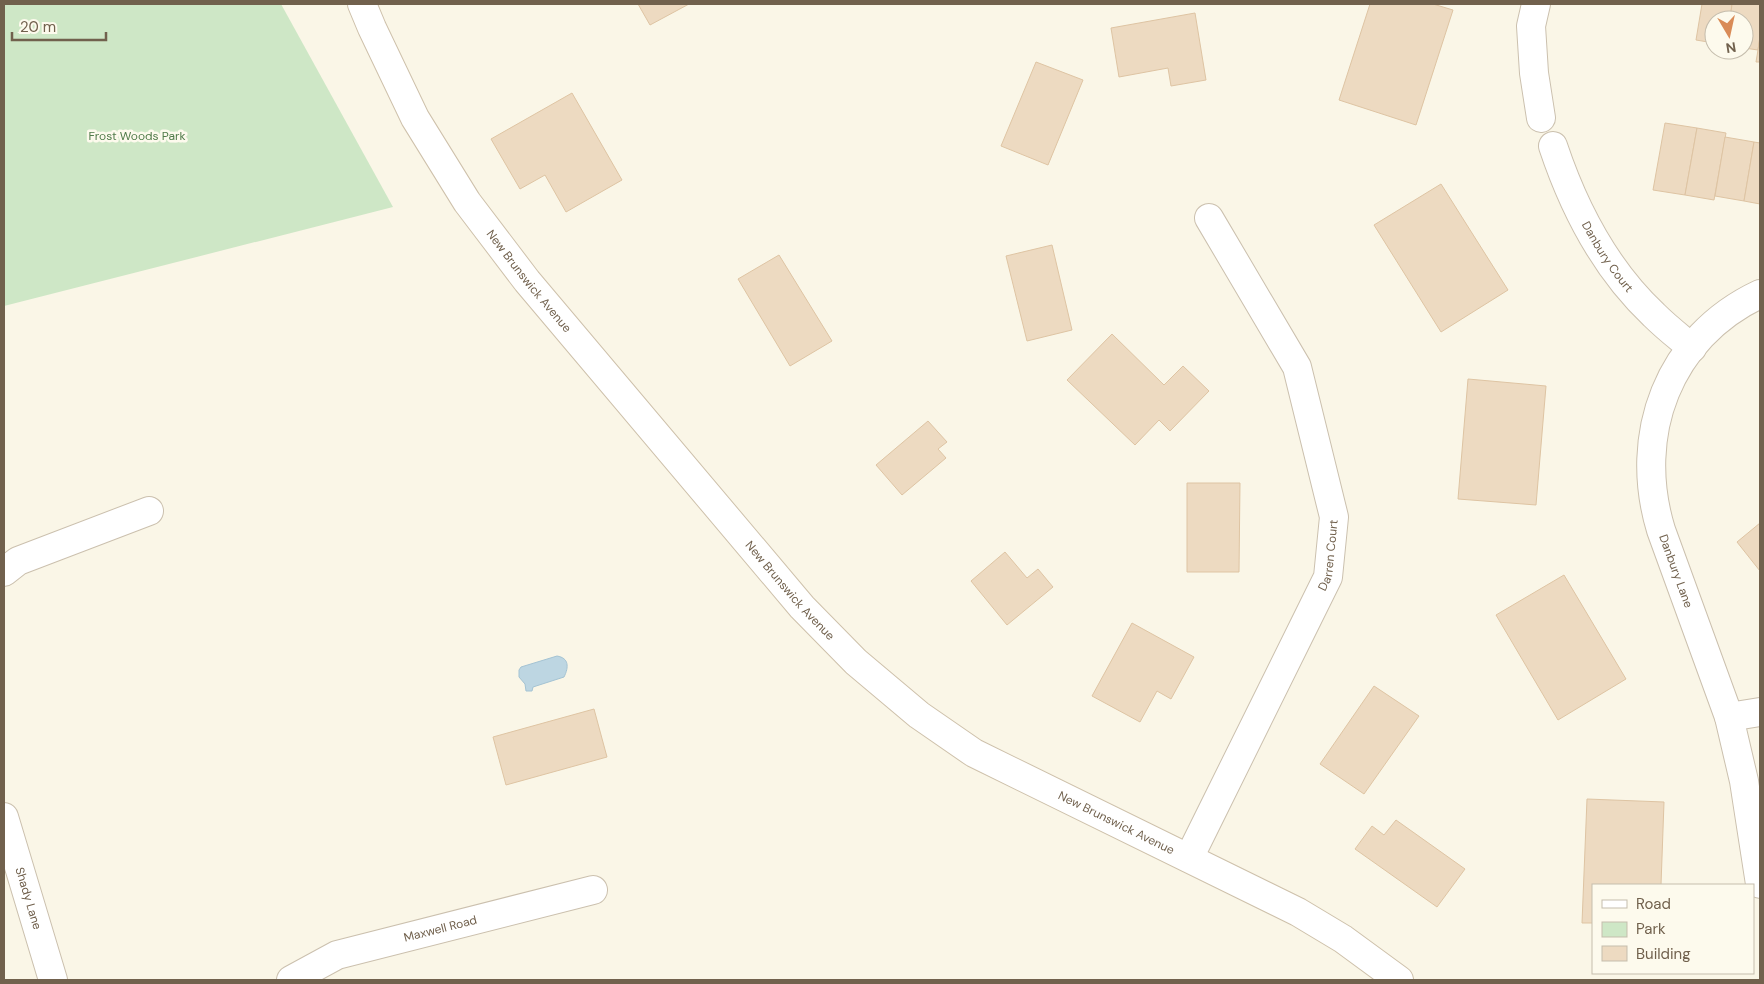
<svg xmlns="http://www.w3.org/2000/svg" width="1764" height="984" viewBox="0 0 1764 984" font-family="'DM Sans',sans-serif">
  <rect width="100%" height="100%" fill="#faf6e7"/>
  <path fill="#cee7c6" d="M 4,4 L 281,4 L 393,207 L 4,306 Z"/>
  <path fill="#bdd6e2" stroke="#a4c3d3" d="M 557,656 C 569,658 569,667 564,677 L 533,687 L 532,691 L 526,691 L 525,684 L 519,677 L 519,670 L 521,667 Z"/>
  <g fill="#eddac1" stroke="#dec4a3">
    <path d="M 638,4 L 689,4 L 650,25 Z"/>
    <path d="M 1370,4 L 1433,4 L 1453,10 L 1416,125 L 1339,100 Z"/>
    <path d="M 1702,4 L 1732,4 L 1730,20 L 1714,20 L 1714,43 L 1696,40 Z"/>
    <path d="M 1732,4 L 1760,4 L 1760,36 L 1758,50 L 1744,48 L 1744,20 L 1730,20 Z"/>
    <path d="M 1195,13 L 1206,80 L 1171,86 L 1168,68 L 1119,77 L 1111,28 Z"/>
    <path d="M 1760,38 L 1760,62 L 1756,62 Z"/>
    <path d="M 1036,62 L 1083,80 L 1048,165 L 1001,146 Z"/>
    <path d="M 572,93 L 622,180 L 566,212 L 545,175 L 520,189 L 491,139 Z"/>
    <path d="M 1665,123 L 1697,128 L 1685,195 L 1653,190 Z"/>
    <path d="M 1697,128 L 1726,133 L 1714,200 L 1685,195 Z"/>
    <path d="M 1725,137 L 1754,142 L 1744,201 L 1715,196 Z"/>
    <path d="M 1754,142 L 1760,143 L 1760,204 L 1744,201 Z"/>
    <path d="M 1441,184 L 1508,290 L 1441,332 L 1374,225 Z"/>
    <path d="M 1052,245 L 1072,330 L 1027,341 L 1006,256 Z"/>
    <path d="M 779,255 L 832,341 L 790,366 L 738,279 Z"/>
    <path d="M 1112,334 L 1164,385 L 1183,366 L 1209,391 L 1170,431 L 1159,420 L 1135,445 L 1067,380 Z"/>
    <path d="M 1468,379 L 1546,386 L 1536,505 L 1458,499 Z"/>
    <path d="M 928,421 L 947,442 L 938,449 L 946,458 L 902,495 L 876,465 Z"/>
    <path d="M 1187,483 L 1240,483 L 1239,572 L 1187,572 Z"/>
    <path d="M 1760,523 L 1760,571 L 1737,542 Z"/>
    <path d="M 1005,552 L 1027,578 L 1038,569 L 1053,587 L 1007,625 L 971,581 Z"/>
    <path d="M 1564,575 L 1626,679 L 1558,720 L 1496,615 Z"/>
    <path d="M 1132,623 L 1194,657 L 1171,699 L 1157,691 L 1140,722 L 1092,696 Z"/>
    <path d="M 1374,686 L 1419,716 L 1364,794 L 1320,764 Z"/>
    <path d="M 594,709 L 607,757 L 506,785 L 493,737 Z"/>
    <path d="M 1587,799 L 1664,802 L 1661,885 L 1593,885 L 1593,923 L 1582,923 Z"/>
    <path d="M 1396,820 L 1465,869 L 1437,907 L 1355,849 L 1372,826 L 1384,835 Z"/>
  </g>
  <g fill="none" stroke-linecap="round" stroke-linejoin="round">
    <defs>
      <g id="street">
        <path d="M 1536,4 L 1531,26 L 1534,73 L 1541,118"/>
        <path id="s1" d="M 1553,146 C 1574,209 1605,269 1654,315 C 1666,327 1679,337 1692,348"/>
        <path id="s2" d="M 1760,294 C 1668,337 1632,435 1661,530 L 1729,717 L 1744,781 L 1760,884"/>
        <path d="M 4,572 L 18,561 L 149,511"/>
        <path d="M 1729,717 L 1760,712"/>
        <path id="s3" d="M 4,817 L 53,980"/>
        <path id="s4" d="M 1189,858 L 1328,577 L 1334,517 L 1297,367 L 1209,218"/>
        <path id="s5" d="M 291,980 L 337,955 L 593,890"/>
      </g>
      <g id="secondary">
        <path id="s6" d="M 362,4 L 372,28 L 415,118 L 467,202 L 527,281 L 802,607 L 856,662 L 919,715 L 974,753 L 1298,912 L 1343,939 L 1399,980"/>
      </g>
    </defs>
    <use href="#street" stroke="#cbc0ae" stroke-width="30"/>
    <use href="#secondary" stroke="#cec1ab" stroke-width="30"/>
    <use href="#street" stroke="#fff" stroke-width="28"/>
    <use href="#secondary" stroke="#fff" stroke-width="28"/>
  </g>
  <g text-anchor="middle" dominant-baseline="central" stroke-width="5" stroke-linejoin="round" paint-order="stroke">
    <g font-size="12" fill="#507b4a" stroke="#fdfaed">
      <text x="137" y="136">Frost Woods Park</text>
    </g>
    <g font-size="12" fill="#71614d" stroke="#fdfaed">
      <text stroke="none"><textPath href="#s1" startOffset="124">Danbury Court</textPath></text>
      <text stroke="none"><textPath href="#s6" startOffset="325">New Brunswick Avenue</textPath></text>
      <text stroke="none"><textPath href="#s4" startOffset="335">Darren Court</textPath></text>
      <text stroke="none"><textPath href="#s2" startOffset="324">Danbury Lane</textPath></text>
      <text stroke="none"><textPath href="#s6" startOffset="730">New Brunswick Avenue</textPath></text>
      <text stroke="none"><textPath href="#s6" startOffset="1135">New Brunswick Avenue</textPath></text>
      <text stroke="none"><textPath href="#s3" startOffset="85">Shady Lane</textPath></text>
      <text stroke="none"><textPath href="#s5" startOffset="159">Maxwell Road</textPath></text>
    </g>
  </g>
  <rect width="1764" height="984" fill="none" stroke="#71614d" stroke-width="10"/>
  <rect x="1592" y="884" width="162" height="90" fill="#fdfaed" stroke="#c5bdad"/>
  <rect x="1602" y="900" width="25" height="8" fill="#ffffff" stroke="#c5bdad"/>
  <text x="1636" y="909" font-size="15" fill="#71614d">Road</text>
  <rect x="1602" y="922" width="25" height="15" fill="#cee7c6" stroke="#c5bdad"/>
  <text x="1636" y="934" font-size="15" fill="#71614d">Park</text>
  <rect x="1602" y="946" width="25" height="15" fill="#eddac1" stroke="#c5bdad"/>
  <text x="1636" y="959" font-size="15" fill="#71614d">Building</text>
  <g transform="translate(1729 35) rotate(171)"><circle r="24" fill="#fdfaed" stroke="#c5bdad"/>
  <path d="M0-4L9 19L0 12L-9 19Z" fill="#d98b57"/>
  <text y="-8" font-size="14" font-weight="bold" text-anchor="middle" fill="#71614d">N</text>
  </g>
  <path d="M12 32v8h94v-8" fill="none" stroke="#71614d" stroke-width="2.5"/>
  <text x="20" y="32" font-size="15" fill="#71614d" stroke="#fdfaed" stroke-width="4" paint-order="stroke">20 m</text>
</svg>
